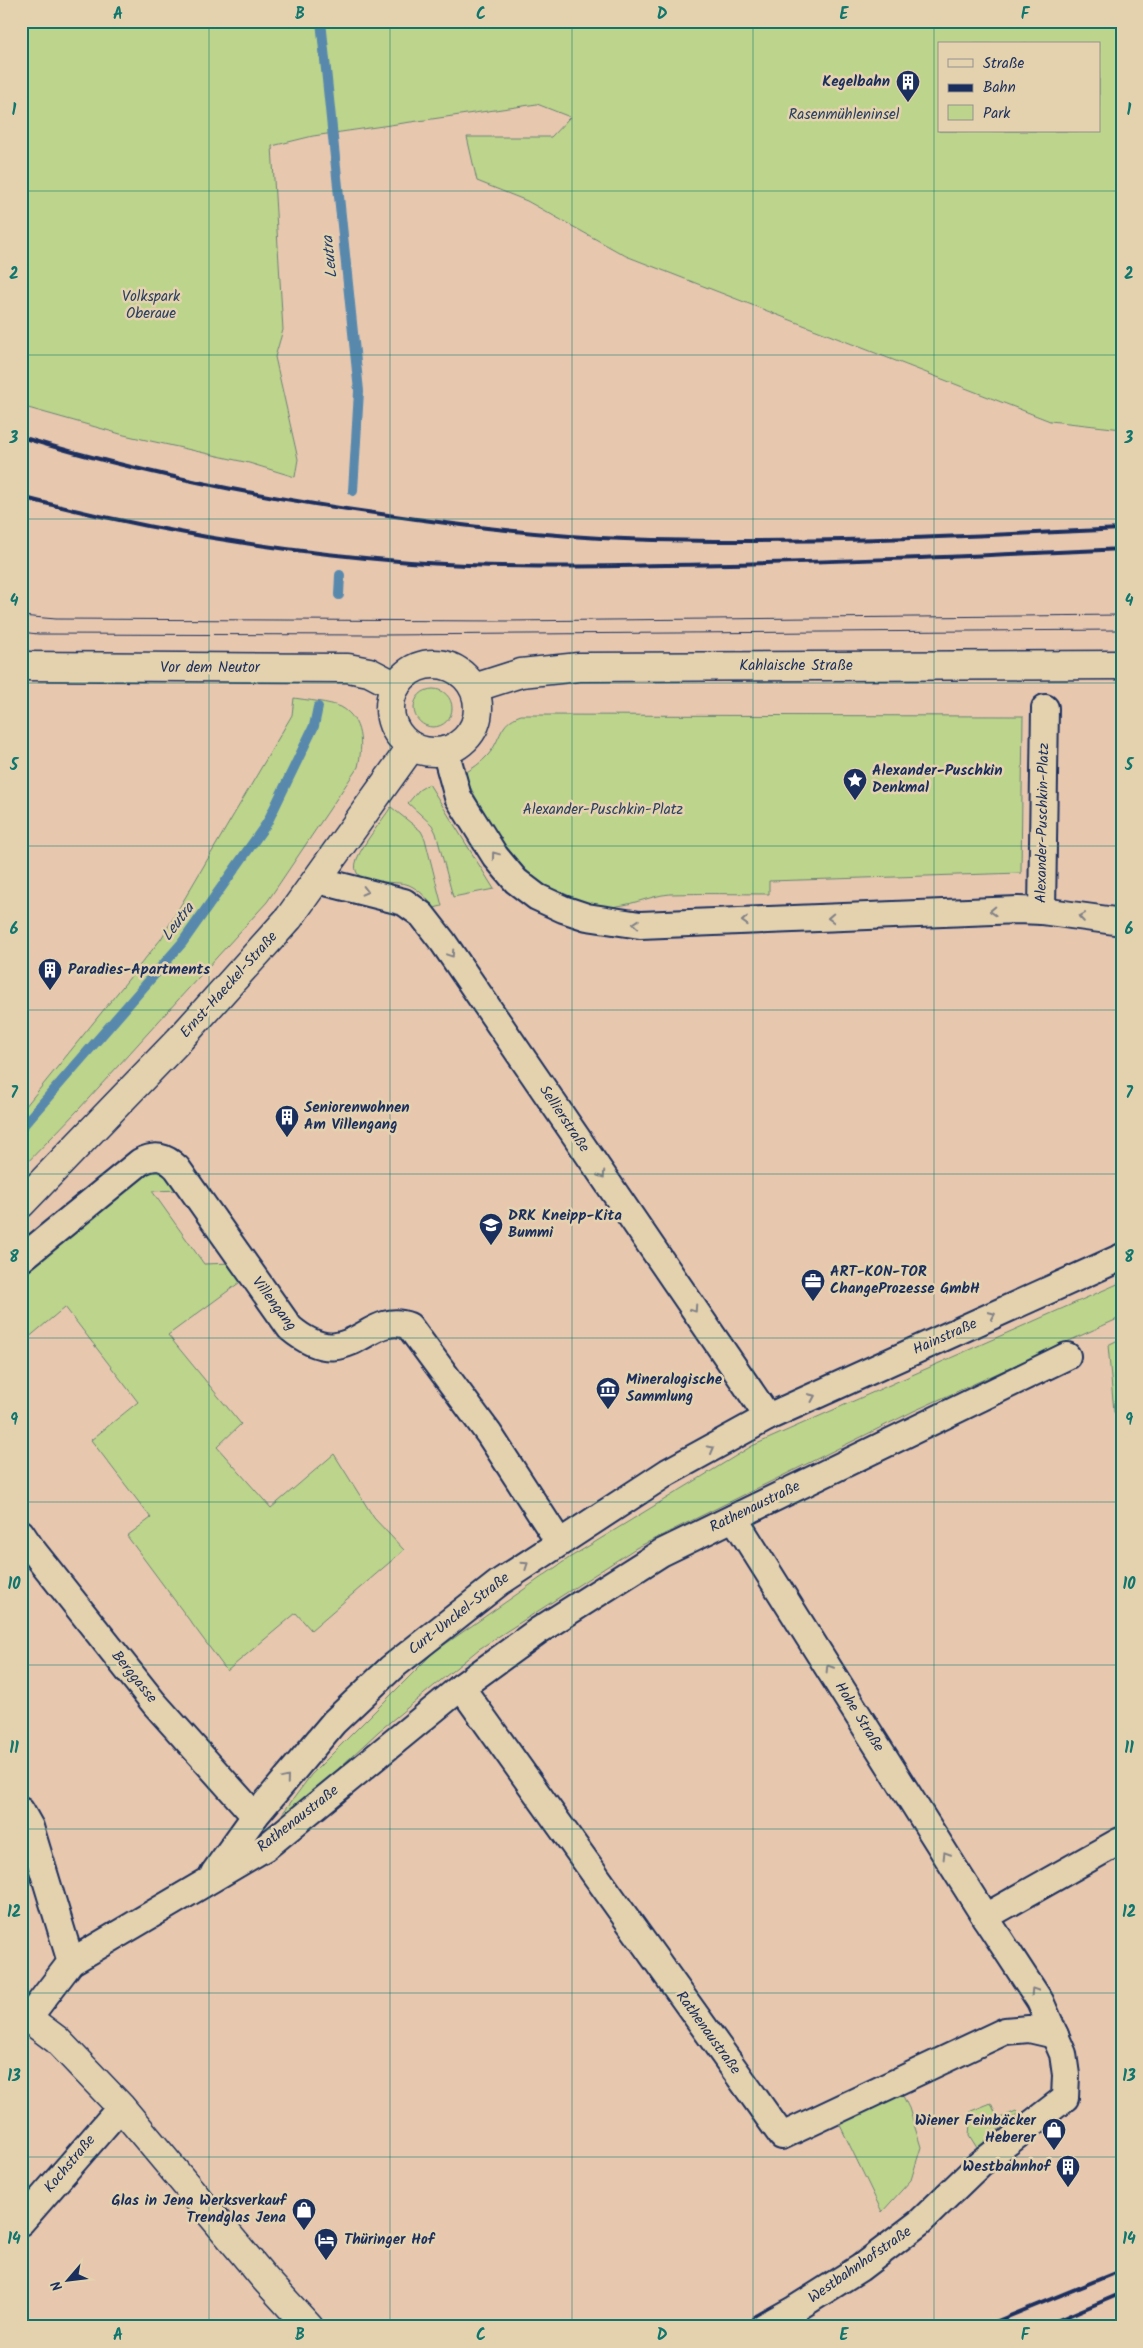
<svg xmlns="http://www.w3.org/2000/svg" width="1143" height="2348" viewBox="0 0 1143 2348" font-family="Kalam,sans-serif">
  <rect width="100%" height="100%" fill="#e7c8af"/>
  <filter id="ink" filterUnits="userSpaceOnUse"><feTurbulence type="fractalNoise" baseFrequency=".02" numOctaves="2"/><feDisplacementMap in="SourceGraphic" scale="10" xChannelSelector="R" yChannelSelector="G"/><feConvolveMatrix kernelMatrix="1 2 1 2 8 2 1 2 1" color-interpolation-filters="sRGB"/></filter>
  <g filter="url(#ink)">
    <g fill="#bcd48b" stroke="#6c8274" fill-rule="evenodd">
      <path d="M 21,21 L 1122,21 L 1122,429 L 1050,421 L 626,256 L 527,201 L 477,181 L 467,137 L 551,137 L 570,117 L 537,104 L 313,136 L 272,146 L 283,330 L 275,357 L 298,459 L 295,477 L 249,463 L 124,435 L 21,406 ZM 939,44 L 1099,44 L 1099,131 L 939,131 Z"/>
      <circle cx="433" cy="708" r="19"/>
      <path d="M 294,698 C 306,700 330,702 341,707 C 363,719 363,746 358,767 L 267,902 L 79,1109 L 21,1169 L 21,1112 L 161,939 L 292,715 Z"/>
      <path d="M 521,715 L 1023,716 L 1021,873 L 769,881 L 769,894 C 736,894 703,893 670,894 C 648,896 629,907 606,907 C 532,907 494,830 463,774 C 472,769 481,763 488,755 C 502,739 498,723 521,715 Z"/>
      <path d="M 429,784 L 494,889 L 453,897 L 436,833 L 432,825 L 408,803 L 419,790 Z"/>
      <path d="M 391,807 L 421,831 L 425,839 L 442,906 L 434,908 C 427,898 420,890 409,885 C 395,879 346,889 357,859 C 364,842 381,822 391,807 Z"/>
      <path d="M 146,1169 L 167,1171 L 181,1190 L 152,1191 L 204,1264 L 231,1263 L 243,1280 L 168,1335 L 241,1424 L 217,1447 L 271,1508 L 334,1454 L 374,1518 L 404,1550 L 311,1630 L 296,1613 L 227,1671 L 127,1536 L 151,1518 L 91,1440 L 138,1402 L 65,1307 L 21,1344 L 21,1270 Z"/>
      <path d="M 1122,1282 L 1122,1317 L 916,1410 L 636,1548 L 479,1649 L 379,1731 L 265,1837 L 311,1775 L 434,1652 L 569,1558 L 752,1446 Z"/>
      <path d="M 1122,1338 L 1122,1423 L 1114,1412 L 1108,1345 Z"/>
      <path d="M 899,2088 L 909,2108 L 921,2147 L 911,2180 L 882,2212 L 836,2117 Z"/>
      <path d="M 991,2103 L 998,2119 L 1016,2111 L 1018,2113 L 977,2148 L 969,2135 L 971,2111 Z"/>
    </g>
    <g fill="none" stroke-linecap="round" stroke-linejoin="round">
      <g stroke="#5889ad" stroke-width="10">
        <path d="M 321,21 L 359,391 L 353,491"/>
        <path d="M 339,595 L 340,575"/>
        <path d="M 21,1128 L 182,943 L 267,823 L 314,726 L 318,707"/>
      </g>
      <defs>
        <g id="minor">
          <path d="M 445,750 L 458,797 L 495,856 L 516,881 L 537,897 L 563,909 L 587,917 L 640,925 L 1018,910 L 1042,911 L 1122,922"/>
          <path d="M 317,880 L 404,902 L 422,915 L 443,942 L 768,1417"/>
          <path d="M 1042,911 L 1045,708"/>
          <path d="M 21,1259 L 140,1162 C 155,1154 165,1156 177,1168 L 290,1328 C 349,1378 367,1309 409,1326 L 489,1434 L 559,1542"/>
          <path d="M 734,1518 L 985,1917 L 1040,2001 L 1063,2054 L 1066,2075 L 1065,2098 L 980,2164 L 919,2223 L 860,2268 L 795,2309 L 763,2327"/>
          <path d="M 21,1533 L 31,1548 L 154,1703 L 255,1816"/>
          <path d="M 461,1687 L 782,2136 L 1005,2031 L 1029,2029 L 1055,2035"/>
          <path d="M 21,1811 L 30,1827 L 71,1962"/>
          <path d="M 214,1873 L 255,1816 L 334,1722 L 391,1668 L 500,1582 L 668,1472 L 768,1417 L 1122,1257"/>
          <path d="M 985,1917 L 1120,1841"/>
          <path d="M 29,2017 L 71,1962 L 266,1847 L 461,1687 L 538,1631 L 661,1553 L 1067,1356"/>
          <path d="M 21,2222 L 121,2107"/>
        </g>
        <g id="secondary">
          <circle cx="434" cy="708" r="44"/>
          <path d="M 21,666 L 348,668 L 369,672 L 396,686"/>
          <path d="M 474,688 L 521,673 L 579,667 L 1122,665"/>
          <path d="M 21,1204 L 179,1040 L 289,918 L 412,746"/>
          <path d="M 21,2013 L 57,2040 L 121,2107 L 265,2279 L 309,2327"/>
        </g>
      </defs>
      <use href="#minor" stroke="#1b2f5e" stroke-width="30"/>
      <use href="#secondary" stroke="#1b2f5e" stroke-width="31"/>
      <use href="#minor" stroke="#e4d2af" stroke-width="26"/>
      <use href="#secondary" stroke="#e4d2af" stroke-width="28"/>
      <g stroke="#1b2f5e" stroke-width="1">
        <path d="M 21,616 L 56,619 L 505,621 L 1122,615"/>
        <path d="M 21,632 L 38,634 L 380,635 L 1122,630"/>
      </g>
      <g stroke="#1b2f5e" stroke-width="4">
        <path d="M 21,437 C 139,473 260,497 381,514 C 462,526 544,536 625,539 C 791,545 956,537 1122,529"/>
        <path d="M 21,497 C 148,530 279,552 410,562 C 495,568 581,567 666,565 C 818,563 970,556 1122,549"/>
        <path d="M 983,2327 L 1122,2270"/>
        <path d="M 1042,2327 L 1122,2293"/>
      </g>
    </g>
    <defs><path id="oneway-chevron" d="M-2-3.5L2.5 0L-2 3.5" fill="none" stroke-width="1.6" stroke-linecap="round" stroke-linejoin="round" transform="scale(1.25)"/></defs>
    <g stroke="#808086">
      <use href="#oneway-chevron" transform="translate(495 855) rotate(-127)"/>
      <use href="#oneway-chevron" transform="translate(365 891) rotate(14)"/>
      <use href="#oneway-chevron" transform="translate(993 911) rotate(178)"/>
      <use href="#oneway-chevron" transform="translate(1082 917) rotate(-172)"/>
      <use href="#oneway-chevron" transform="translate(831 918) rotate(178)"/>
      <use href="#oneway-chevron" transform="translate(745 921) rotate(178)"/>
      <use href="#oneway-chevron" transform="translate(636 924) rotate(-176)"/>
      <use href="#oneway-chevron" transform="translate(451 954) rotate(56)"/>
      <use href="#oneway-chevron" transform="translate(602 1175) rotate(56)"/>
      <use href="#oneway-chevron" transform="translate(694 1309) rotate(56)"/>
      <use href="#oneway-chevron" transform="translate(992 1315) rotate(-24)"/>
      <use href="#oneway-chevron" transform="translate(812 1397) rotate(-24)"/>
      <use href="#oneway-chevron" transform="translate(711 1449) rotate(-29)"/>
      <use href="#oneway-chevron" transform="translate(525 1565) rotate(-34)"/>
      <use href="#oneway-chevron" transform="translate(829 1668) rotate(-122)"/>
      <use href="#oneway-chevron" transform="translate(286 1779) rotate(-50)"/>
      <use href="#oneway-chevron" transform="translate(946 1855) rotate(-122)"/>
      <use href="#oneway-chevron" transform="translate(1034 1991) rotate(-123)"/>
    </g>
  </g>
  <path fill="none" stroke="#0f766e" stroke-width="1" stroke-opacity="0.55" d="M 209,21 L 209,2327M 390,21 L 390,2327M 572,21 L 572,2327M 753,21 L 753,2327M 934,21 L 934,2327M 21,191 L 1122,191M 21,355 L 1122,355M 21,519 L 1122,519M 21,683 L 1122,683M 21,846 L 1122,846M 21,1010 L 1122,1010M 21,1174 L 1122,1174M 21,1338 L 1122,1338M 21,1502 L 1122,1502M 21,1665 L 1122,1665M 21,1829 L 1122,1829M 21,1993 L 1122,1993M 21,2157 L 1122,2157"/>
  <defs>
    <symbol id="building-pin" viewBox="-11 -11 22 30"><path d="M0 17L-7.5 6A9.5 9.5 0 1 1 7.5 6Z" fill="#1b2f5e" stroke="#e4d2af"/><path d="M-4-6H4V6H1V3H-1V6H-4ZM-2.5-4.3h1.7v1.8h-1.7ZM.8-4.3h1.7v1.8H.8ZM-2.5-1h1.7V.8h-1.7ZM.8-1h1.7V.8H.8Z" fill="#fff"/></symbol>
    <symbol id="sight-pin" viewBox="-11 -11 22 30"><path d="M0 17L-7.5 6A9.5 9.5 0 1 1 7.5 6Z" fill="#1b2f5e" stroke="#e4d2af"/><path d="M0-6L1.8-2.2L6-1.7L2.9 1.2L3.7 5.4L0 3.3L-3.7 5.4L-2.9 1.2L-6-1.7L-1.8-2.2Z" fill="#fff"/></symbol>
    <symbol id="school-pin" viewBox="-11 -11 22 30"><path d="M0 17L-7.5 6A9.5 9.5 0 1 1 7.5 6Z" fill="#1b2f5e" stroke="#e4d2af"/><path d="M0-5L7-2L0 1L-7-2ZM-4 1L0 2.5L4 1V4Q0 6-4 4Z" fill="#fff"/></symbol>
    <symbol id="office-pin" viewBox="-11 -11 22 30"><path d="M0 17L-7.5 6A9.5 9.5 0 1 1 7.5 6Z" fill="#1b2f5e" stroke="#e4d2af"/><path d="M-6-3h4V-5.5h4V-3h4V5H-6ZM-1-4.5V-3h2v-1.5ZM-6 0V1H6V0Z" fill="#fff"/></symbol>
    <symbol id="museum-pin" viewBox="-11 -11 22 30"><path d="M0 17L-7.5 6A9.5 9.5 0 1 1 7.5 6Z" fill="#1b2f5e" stroke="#e4d2af"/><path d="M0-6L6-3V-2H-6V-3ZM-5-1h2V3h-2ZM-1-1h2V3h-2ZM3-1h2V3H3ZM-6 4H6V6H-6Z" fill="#fff"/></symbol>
    <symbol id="shop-pin" viewBox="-11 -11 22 30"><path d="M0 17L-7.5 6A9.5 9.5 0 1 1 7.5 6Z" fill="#1b2f5e" stroke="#e4d2af"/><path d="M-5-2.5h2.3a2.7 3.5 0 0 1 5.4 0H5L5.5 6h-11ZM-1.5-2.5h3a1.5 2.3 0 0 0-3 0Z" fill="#fff"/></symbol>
    <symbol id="hotel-pin" viewBox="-11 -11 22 30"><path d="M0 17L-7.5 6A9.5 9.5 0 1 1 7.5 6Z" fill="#1b2f5e" stroke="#e4d2af"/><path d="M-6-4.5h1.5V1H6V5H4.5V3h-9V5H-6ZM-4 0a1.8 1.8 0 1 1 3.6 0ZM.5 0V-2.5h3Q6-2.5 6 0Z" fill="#fff"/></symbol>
  </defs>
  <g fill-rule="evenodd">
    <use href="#building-pin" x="894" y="68" width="28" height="38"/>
    <use href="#sight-pin" x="841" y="766" width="28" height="38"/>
    <use href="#building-pin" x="36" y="956" width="28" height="38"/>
    <use href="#building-pin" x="273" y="1103" width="28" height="38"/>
    <use href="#school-pin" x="477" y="1211" width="28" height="38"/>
    <use href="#office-pin" x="799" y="1267" width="28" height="38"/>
    <use href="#museum-pin" x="594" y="1375" width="28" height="38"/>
    <use href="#shop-pin" x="1040" y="2116" width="28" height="38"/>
    <use href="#building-pin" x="1054" y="2153" width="28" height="38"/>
    <use href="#shop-pin" x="290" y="2196" width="28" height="38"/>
    <use href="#hotel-pin" x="312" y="2226" width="28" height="38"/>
  </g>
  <g text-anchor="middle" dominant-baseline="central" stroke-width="5" stroke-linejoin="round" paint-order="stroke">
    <g font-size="15" font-weight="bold" fill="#1b2f5e" stroke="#e4d2af" text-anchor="start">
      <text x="890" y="82" text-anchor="end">Kegelbahn</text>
      <text x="872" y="771">Alexander-Puschkin<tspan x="872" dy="17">Denkmal</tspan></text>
      <text x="68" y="970">Paradies-Apartments</text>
      <text x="304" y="1108">Seniorenwohnen<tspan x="304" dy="17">Am Villengang</tspan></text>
      <text x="508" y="1216">DRK Kneipp-Kita<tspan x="508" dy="17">Bummi</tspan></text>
      <text x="830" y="1272">ART-KON-TOR<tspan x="830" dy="17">ChangeProzesse GmbH</tspan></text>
      <text x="626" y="1380">Mineralogische<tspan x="626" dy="17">Sammlung</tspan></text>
      <text x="1036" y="2121" text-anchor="end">Wiener Feinbäcker<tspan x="1036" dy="17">Heberer</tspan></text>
      <text x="1050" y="2167" text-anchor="end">Westbahnhof</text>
      <text x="286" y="2201" text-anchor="end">Glas in Jena Werksverkauf<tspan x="286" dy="17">Trendglas Jena</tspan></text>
      <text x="344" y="2240">Thüringer Hof</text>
    </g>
    <g font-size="15" fill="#2b4062" stroke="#e4d2af">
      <text x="844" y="115">Rasenmühleninsel</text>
      <text x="151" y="297">Volkspark<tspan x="151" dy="17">Oberaue</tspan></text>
      <text x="603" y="810">Alexander-Puschkin-Platz</text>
    </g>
    <g font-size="15" fill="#1b2f5e" stroke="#e4d2af">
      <text x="796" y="666">Kahlaische Straße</text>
      <text x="210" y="668">Vor dem Neutor</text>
      <text transform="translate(1043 823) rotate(-89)">Alexander-Puschkin-Platz</text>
      <text transform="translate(229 985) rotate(-48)">Ernst-Haeckel-Straße</text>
      <text transform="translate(564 1119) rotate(56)">Sellierstraße</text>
      <text transform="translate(274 1304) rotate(53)">Villengang</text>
      <text transform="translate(945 1337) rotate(-24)">Hainstraße</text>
      <text transform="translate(755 1507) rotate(-26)">Rathenaustraße</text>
      <text transform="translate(459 1614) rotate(-38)">Curt-Unckel-Straße</text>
      <text transform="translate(134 1677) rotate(51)">Berggasse</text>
      <text transform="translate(859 1717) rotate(58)">Hohe Straße</text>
      <text transform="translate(298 1819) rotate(-38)">Rathenaustraße</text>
      <text transform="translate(708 2033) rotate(54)">Rathenaustraße</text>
      <text transform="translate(70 2164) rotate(-50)">Kochstraße</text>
      <text transform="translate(860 2265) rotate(-35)">Westbahnhofstraße</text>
    </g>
    <g font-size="16" font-style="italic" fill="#253e6b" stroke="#e4d2af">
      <text transform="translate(330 257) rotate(-96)">Leutra</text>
      <text transform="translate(178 922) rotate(-53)">Leutra</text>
    </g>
  </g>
  <rect width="1143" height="2348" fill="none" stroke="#e4d2af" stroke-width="55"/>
  <rect x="938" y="42" width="162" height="90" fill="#e4d2af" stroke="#94918f"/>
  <rect x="948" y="59" width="25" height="8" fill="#e4d2af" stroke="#94918f"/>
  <text x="983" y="68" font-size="15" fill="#1b2f5e">Straße</text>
  <rect x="948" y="84" width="25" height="8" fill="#1b2f5e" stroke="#94918f"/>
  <text x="983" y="92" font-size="15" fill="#1b2f5e">Bahn</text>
  <rect x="948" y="105" width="25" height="15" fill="#bcd48b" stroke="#94918f"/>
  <text x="983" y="118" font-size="15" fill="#1b2f5e">Park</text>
  <g transform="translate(68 2280) rotate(242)" stroke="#e4d2af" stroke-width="4" paint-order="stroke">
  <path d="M0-4L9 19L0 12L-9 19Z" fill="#1b2f5e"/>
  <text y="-8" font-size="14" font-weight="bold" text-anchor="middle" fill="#1b2f5e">N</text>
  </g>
  <rect x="28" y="28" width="1088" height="2292" fill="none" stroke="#0f766e" stroke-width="2"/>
  <g font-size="16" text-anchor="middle" font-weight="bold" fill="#0f766e">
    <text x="118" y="19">A</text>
    <text x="300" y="19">B</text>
    <text x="481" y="19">C</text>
    <text x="662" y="19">D</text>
    <text x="844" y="19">E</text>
    <text x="1025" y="19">F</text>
    <text x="14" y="115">1</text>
    <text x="1129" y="115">1</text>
    <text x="14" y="279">2</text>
    <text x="1129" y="279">2</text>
    <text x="14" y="443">3</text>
    <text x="1129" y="443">3</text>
    <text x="14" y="606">4</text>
    <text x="1129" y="606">4</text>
    <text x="14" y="770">5</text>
    <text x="1129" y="770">5</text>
    <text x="14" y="934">6</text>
    <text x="1129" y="934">6</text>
    <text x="14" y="1098">7</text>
    <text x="1129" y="1098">7</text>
    <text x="14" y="1262">8</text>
    <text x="1129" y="1262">8</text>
    <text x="14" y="1425">9</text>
    <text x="1129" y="1425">9</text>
    <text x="14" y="1589">10</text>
    <text x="1129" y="1589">10</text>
    <text x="14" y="1753">11</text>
    <text x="1129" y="1753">11</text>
    <text x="14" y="1917">12</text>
    <text x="1129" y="1917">12</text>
    <text x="14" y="2081">13</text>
    <text x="1129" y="2081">13</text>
    <text x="14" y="2244">14</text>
    <text x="1129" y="2244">14</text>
    <text x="118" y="2340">A</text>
    <text x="300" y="2340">B</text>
    <text x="481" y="2340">C</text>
    <text x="662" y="2340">D</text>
    <text x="844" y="2340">E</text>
    <text x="1025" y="2340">F</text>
  </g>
</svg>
